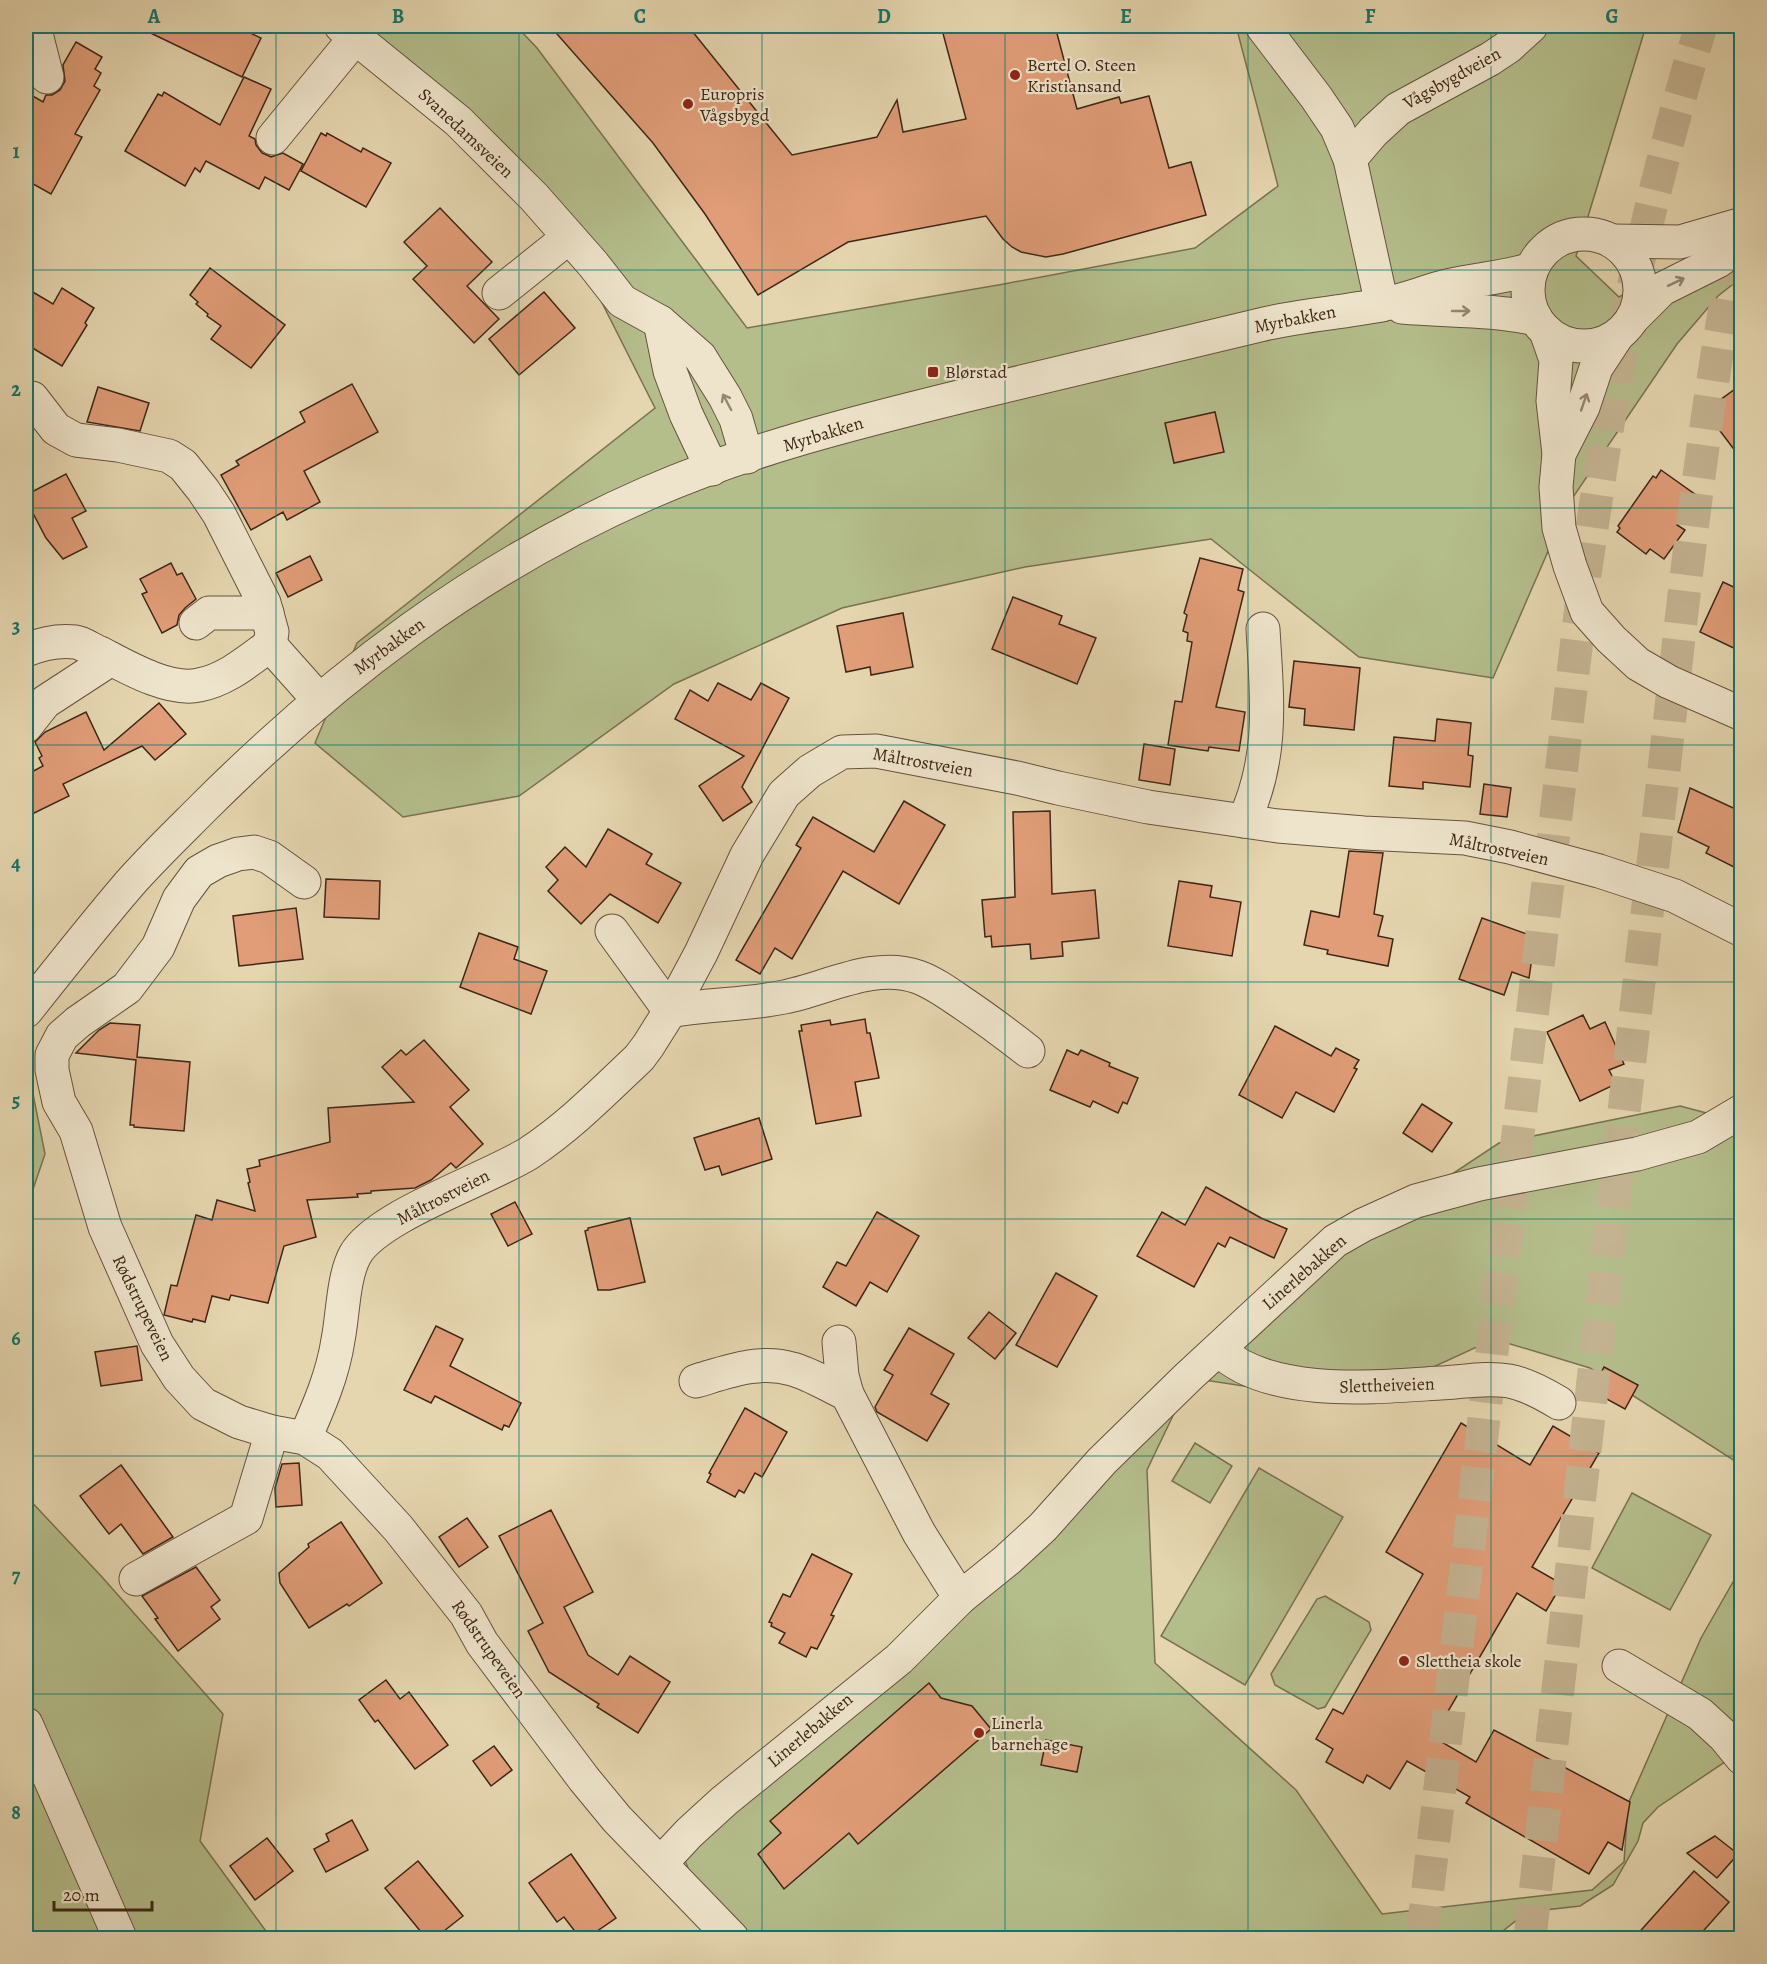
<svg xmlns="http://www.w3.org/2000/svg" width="1767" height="1964" viewBox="0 0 1767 1964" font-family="Alegreya,serif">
  <rect width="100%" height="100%" fill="#e5d6af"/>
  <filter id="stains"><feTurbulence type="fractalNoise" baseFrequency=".00333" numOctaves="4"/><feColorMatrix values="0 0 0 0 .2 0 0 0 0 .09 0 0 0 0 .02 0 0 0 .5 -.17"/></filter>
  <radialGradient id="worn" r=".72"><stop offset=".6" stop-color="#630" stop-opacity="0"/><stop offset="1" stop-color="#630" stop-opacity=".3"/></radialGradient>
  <g fill="#b4be8b" stroke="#797251" stroke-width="1.5">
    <path d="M 359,26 L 516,26 L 537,48 L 747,328 L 1004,284 L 1195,248 L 1278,186 L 1236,26 L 1646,26 L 1576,256 L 1619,297 L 1741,232 L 1741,278 L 1718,296 L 1677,344 L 1569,503 L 1493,678 L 1359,657 L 1211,539 L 1025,567 L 842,608 L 674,684 L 519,796 L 403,817 L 315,743 L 357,643 L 655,408 L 590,279 Z"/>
    <path d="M 26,1059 L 45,1154 L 26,1210 Z"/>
    <path d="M 1680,1106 L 1741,1122 L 1741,1465 L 1590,1368 L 1494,1339 L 1355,1403 L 1191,1378 L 1147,1470 L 1155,1663 L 1296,1790 L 1382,1914 L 1592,1890 L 1624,1862 L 1628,1804 L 1701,1638 L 1741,1568 L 1741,1751 L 1658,1807 L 1643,1823 L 1638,1841 L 1613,1885 L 1580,1906 L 1527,1912 L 1494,1938 L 738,1938 L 706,1912 L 677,1841 L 735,1794 L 776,1749 L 1063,1503 L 1196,1369 L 1337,1250 L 1499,1143 Z"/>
    <path d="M 1195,1443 L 1232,1466 L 1210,1503 L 1172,1481 Z"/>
    <path d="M 1259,1468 L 1343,1517 L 1245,1685 L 1161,1636 Z"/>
    <path d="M 1632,1493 L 1711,1535 L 1670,1610 L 1592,1568 Z"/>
    <path d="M 26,1496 L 102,1577 L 223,1714 L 200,1841 L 271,1938 L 26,1938 Z"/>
    <path d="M 1325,1596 L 1369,1622 L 1371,1630 L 1325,1707 L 1318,1709 L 1275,1685 L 1271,1674 L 1317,1599 Z"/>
  </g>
  <g fill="#e09d77" stroke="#3e2617" stroke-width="1.5">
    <path d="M 136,26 L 235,26 L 261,38 L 242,77 Z"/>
    <path d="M 550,26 L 688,26 L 792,155 L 877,137 L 897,100 L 903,132 L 966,119 L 941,26 L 1055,26 L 1077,109 L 1119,97 L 1121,103 L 1149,96 L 1169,168 L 1191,162 L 1206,215 L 1063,254 L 1046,257 L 1021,252 L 1012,247 L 1003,239 L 986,216 L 848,242 L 758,295 L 705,214 L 653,143 Z"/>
    <path d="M 76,42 L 102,57 L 95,69 L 101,73 L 94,86 L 100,90 L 75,134 L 82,137 L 51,194 L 26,180 L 26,92 L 43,102 L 46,95 L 52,95 L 60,90 L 65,81 L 63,65 Z"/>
    <path d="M 244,77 L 271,89 L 249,136 L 255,139 L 256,145 L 262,153 L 271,157 L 283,153 L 303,164 L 289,190 L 265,177 L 259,189 L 206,161 L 200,172 L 195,168 L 185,186 L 125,151 L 158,94 L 162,96 L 164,92 L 220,125 Z"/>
    <path d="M 321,133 L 326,136 L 327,133 L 361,152 L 363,148 L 391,163 L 366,207 L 301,171 Z"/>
    <path d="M 440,208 L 492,262 L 467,286 L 499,319 L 474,343 L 413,279 L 427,266 L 404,242 Z"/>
    <path d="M 210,268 L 285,325 L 251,368 L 211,339 L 221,326 L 207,316 L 208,314 L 196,304 L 198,302 L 190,295 Z"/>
    <path d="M 26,288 L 53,304 L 62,288 L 94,308 L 85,323 L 87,325 L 62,366 L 26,344 Z"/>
    <path d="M 544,292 L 575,328 L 519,375 L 489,339 Z"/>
    <path d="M 352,384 L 378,432 L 304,471 L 320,502 L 287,520 L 283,512 L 251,530 L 221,475 L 239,465 L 236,461 L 305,422 L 300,412 Z"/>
    <path d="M 1742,384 L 1742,460 L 1705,411 Z"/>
    <path d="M 98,387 L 149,403 L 140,431 L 87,422 Z"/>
    <path d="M 1215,412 L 1224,452 L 1174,463 L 1165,423 Z"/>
    <path d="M 1661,470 L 1696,495 L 1690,502 L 1692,503 L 1677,525 L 1685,530 L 1664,559 L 1650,549 L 1646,554 L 1617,532 L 1620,528 L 1618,526 L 1653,476 L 1656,478 Z"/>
    <path d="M 66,474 L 86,511 L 72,518 L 87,547 L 63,559 L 46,538 L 26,500 L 26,495 Z"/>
    <path d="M 310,556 L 322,580 L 288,597 L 276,573 Z"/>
    <path d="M 1200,558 L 1243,569 L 1238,590 L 1244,592 L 1216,707 L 1245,712 L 1239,751 L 1209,747 L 1208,751 L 1168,745 L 1175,701 L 1182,702 L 1192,642 L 1187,641 L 1188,633 L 1183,631 L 1187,615 L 1184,613 Z"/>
    <path d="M 171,563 L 177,575 L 182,573 L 196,599 L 185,608 L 179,615 L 177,625 L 162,633 L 142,594 L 147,592 L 140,579 Z"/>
    <path d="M 1723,582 L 1742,591 L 1742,652 L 1700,632 Z"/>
    <path d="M 1013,597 L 1062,616 L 1059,624 L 1096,638 L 1077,684 L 992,649 Z"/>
    <path d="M 903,613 L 913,667 L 871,675 L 870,667 L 846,672 L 837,626 Z"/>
    <path d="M 1294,661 L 1360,668 L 1354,730 L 1304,725 L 1305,709 L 1289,707 Z"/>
    <path d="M 718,683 L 751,700 L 761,683 L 789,698 L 742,787 L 752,802 L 723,821 L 699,786 L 744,756 L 675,719 L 690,690 L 708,701 Z"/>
    <path d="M 159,703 L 186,734 L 155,760 L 142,746 L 63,784 L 69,796 L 26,817 L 26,775 L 43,766 L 39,758 L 42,756 L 35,742 L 45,732 L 86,712 L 104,750 Z"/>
    <path d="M 1437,719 L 1471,723 L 1468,755 L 1473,756 L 1470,787 L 1423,782 L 1423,789 L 1389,786 L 1394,737 L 1435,741 Z"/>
    <path d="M 1144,744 L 1175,749 L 1170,785 L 1139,780 Z"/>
    <path d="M 1484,784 L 1511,788 L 1507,817 L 1480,814 Z"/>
    <path d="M 1690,788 L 1742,812 L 1742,871 L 1706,853 L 1709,847 L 1678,832 Z"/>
    <path d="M 904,801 L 945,825 L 899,904 L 843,871 L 792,959 L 775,948 L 760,974 L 736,960 L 801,848 L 796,845 L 813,817 L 874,852 Z"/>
    <path d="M 1050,811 L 1052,894 L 1095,890 L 1099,938 L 1062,942 L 1063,956 L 1031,959 L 1030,944 L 992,947 L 991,936 L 985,937 L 982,900 L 1015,897 L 1013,812 Z"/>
    <path d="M 608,829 L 652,854 L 646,864 L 681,883 L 658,923 L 610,894 L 581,924 L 548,891 L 558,880 L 546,867 L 565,847 L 586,867 Z"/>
    <path d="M 1349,851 L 1383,853 L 1374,914 L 1383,916 L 1378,936 L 1393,939 L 1388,966 L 1327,954 L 1328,950 L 1304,945 L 1311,911 L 1339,917 Z"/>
    <path d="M 326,879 L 380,881 L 379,919 L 324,917 Z"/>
    <path d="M 1179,881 L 1212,886 L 1210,897 L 1241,902 L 1232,956 L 1168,946 Z"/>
    <path d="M 296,908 L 303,959 L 239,966 L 233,916 Z"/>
    <path d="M 1482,918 L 1535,937 L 1529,978 L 1512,972 L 1504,995 L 1459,979 Z"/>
    <path d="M 479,933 L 518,947 L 514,959 L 547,971 L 531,1014 L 460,987 Z"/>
    <path d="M 1583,1015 L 1590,1029 L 1605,1022 L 1624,1064 L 1609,1070 L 1616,1084 L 1580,1101 L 1547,1032 Z"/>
    <path d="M 865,1019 L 867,1033 L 870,1033 L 879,1078 L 855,1082 L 861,1116 L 816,1124 L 799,1031 L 802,1031 L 801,1025 L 830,1020 L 831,1025 Z"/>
    <path d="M 110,1023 L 140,1025 L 137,1057 L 190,1062 L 184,1131 L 134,1127 L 134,1125 L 130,1125 L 136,1060 L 76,1053 L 99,1030 Z"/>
    <path d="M 1275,1026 L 1331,1056 L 1336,1048 L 1359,1060 L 1354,1068 L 1357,1069 L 1334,1112 L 1296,1092 L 1282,1118 L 1239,1095 Z"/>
    <path d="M 424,1040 L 469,1090 L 450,1107 L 483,1144 L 456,1168 L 451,1163 L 431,1180 L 415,1188 L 371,1191 L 371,1193 L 357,1194 L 358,1197 L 307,1200 L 316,1237 L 284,1246 L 268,1303 L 231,1295 L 229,1300 L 212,1296 L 205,1322 L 193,1319 L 192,1322 L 164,1315 L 171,1285 L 177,1286 L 196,1215 L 212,1220 L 217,1200 L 255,1211 L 248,1183 L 250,1182 L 247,1169 L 260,1166 L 259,1160 L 330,1142 L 328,1108 L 414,1102 L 382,1067 L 401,1050 L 406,1055 Z"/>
    <path d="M 1067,1050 L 1078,1055 L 1081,1050 L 1110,1063 L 1109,1066 L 1138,1078 L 1127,1104 L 1123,1102 L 1118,1113 L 1093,1101 L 1090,1107 L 1050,1090 Z"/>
    <path d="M 1422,1104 L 1452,1123 L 1432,1152 L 1403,1133 Z"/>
    <path d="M 759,1118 L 772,1159 L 722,1175 L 719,1166 L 705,1170 L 694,1138 Z"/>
    <path d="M 1206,1187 L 1261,1218 L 1287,1229 L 1274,1258 L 1230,1237 L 1225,1247 L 1218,1243 L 1194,1287 L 1137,1256 L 1162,1212 L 1185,1225 Z"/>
    <path d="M 515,1202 L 532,1234 L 508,1246 L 491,1214 Z"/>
    <path d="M 877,1212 L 919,1236 L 887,1292 L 870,1282 L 856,1306 L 823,1287 L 837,1262 L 846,1266 Z"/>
    <path d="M 630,1218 L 645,1282 L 610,1290 L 598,1290 L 585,1231 L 588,1230 L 588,1228 Z"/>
    <path d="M 1056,1273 L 1097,1296 L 1057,1367 L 1016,1345 Z"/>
    <path d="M 989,1312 L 1016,1333 L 995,1359 L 968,1338 Z"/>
    <path d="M 436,1326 L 463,1339 L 450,1366 L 521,1403 L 509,1427 L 504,1425 L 502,1430 L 435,1396 L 431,1403 L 404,1390 Z"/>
    <path d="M 909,1328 L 954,1354 L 931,1394 L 949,1404 L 927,1441 L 877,1412 L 875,1407 L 893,1375 L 884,1370 Z"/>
    <path d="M 137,1346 L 142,1380 L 101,1386 L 95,1352 Z"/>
    <path d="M 1604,1367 L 1638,1385 L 1625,1409 L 1592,1391 Z"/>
    <path d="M 745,1408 L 787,1432 L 762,1477 L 755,1473 L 744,1493 L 739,1490 L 735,1497 L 707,1482 L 711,1474 L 709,1473 Z"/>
    <path d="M 1461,1423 L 1530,1465 L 1553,1426 L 1599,1453 L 1532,1567 L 1562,1584 L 1546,1611 L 1517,1593 L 1433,1737 L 1476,1762 L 1494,1730 L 1630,1802 L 1622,1850 L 1608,1842 L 1589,1874 L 1466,1803 L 1470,1797 L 1407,1761 L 1390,1789 L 1367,1775 L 1363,1783 L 1326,1762 L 1333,1749 L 1316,1739 L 1333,1709 L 1343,1714 L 1423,1574 L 1386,1552 Z"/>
    <path d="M 299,1463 L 302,1505 L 276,1507 L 275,1488 L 282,1464 Z"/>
    <path d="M 121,1465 L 173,1537 L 143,1554 L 121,1524 L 109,1534 L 80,1496 Z"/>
    <path d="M 551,1510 L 593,1592 L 564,1607 L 588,1655 L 618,1675 L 630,1656 L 670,1682 L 638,1733 L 597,1707 L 599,1704 L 549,1672 L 528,1631 L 543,1623 L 499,1536 Z"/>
    <path d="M 467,1518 L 488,1547 L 459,1567 L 439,1537 Z"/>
    <path d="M 341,1522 L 382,1583 L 349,1606 L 347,1604 L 309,1628 L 280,1583 L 279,1573 L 309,1547 L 308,1544 Z"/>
    <path d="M 812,1554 L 852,1574 L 831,1615 L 834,1616 L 817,1649 L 811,1647 L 806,1657 L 779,1643 L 785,1633 L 771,1626 L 772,1623 L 769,1622 L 783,1594 L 790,1597 Z"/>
    <path d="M 196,1567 L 220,1600 L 211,1607 L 220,1619 L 178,1651 L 155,1619 L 158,1618 L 142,1596 Z"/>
    <path d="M 386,1680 L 400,1699 L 409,1692 L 448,1745 L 415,1769 L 378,1720 L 375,1722 L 359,1700 Z"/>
    <path d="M 929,1683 L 941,1698 L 972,1706 L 991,1729 L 858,1844 L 849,1833 L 784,1889 L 758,1854 L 781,1833 L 770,1821 Z"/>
    <path d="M 1046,1740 L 1082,1747 L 1077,1772 L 1041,1765 Z"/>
    <path d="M 494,1746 L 512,1770 L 491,1786 L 473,1761 Z"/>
    <path d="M 352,1820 L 368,1850 L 326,1872 L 314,1849 L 329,1841 L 326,1834 Z"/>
    <path d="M 1715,1836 L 1738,1854 L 1717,1878 L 1687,1853 Z"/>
    <path d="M 267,1838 L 293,1871 L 255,1900 L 230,1866 Z"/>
    <path d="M 571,1854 L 616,1918 L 587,1938 L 580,1938 L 564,1917 L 557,1922 L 529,1883 Z"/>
    <path d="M 418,1861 L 463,1916 L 435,1938 L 426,1938 L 385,1888 Z"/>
    <path d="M 1694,1871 L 1729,1902 L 1697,1938 L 1634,1938 Z"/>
  </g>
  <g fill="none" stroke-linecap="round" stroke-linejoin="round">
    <g stroke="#c4b391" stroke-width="33" stroke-dasharray="33 16" stroke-linecap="butt">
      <path d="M 1422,1938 L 1584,581 C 1598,487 1612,392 1631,298 C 1649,207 1674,115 1701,26"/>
      <path d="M 1530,1938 C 1570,1583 1610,1227 1652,872 C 1678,658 1697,439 1740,228"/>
    </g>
    <defs>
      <g id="minor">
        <path d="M 34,26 L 47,77"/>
        <path d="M 341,26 L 458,121 L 534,197 L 593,264 L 622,301 L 660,322 L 700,357 L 725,397 L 736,419 L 747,457"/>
        <path d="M 1262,26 L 1316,97 L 1337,128 L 1350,159 L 1382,305"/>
        <path d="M 273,138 L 355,38"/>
        <path d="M 1350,159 L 1373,132 L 1398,109 L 1490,59 L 1508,47 L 1531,26"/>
        <circle cx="1584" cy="290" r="56"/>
        <path d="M 1612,241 L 1680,242 L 1742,224"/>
        <path d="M 499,293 L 569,237"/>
        <path d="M 1402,307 C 1447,311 1492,309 1536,319"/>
        <path d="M 1632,319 L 1662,289 L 1718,261 L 1742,244"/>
        <path d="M 660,322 L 670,371 L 686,414 L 712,469"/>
        <path d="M 1546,331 L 1556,360 L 1553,401 L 1559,454 L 1556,487 L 1559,528 L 1570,566 L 1587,612 L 1611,639 L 1638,664 L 1669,682 L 1742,714"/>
        <path d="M 32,398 L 56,429 L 76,440 L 118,445 L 169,456 L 183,465 L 203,490 L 219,514 L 264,603 L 272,632 L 270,645"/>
        <path d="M 1559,454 L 1583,407 L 1596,368 L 1617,336"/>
        <path d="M 196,623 L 209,613 L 267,613"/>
        <path d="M 26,650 C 41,644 58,640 75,642 C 83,643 92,650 100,653 C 125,666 169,692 199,685 C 226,680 248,661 270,645 L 319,700"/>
        <path d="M 26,726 L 45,702 L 111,659"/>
        <path d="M 1244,821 C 1274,756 1267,699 1263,629"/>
        <path d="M 304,882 L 269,857 L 254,852 L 238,854 L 218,861 L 199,872 L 179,899 L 158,947 L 127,988 L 78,1022 L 62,1036 L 52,1055 L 52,1070 L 59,1102 L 76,1131 L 105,1227 L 157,1344 L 179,1378 L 203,1404 L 239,1422 L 272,1432 L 305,1438 L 330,1454 L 398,1528 L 466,1614 L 482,1643 L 584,1779 L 617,1819 L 732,1938"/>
        <path d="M 612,931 L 670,1011 C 707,1004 746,1005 784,997 C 826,989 874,961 918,977 C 932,982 945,991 958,1000 C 982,1016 1005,1033 1028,1051"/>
        <path d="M 26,1011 C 60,968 94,925 130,883 C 153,857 178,833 203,808 C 333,678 478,567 648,493 C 749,449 857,422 963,396 C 1062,372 1161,349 1260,325 C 1299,315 1340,313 1380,305 C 1402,301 1424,292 1447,286 C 1475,279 1504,278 1532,269"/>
        <path d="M 839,1342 L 842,1376 L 847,1394 L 919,1533 L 960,1598"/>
        <path d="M 1219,1350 C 1269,1398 1376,1387 1440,1383 C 1463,1382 1486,1377 1509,1381 C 1526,1384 1544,1394 1559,1403"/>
        <path d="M 696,1381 C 727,1372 760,1359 792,1369 C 811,1374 829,1386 847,1394"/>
        <path d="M 305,1438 C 319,1406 333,1374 338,1340 C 343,1315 343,1277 355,1255 C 376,1216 488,1179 529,1153 C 570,1126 604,1091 639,1058 L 648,1046 L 670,1011 L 701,953 L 747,855 L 784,794 L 810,771 L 842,752 L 876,751 L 1017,778 L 1058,788 L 1148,807 L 1278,826 L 1364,833 L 1465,838 L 1510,847 L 1599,871 L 1675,896 L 1742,930"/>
        <path d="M 136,1579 L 246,1518 L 272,1432"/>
        <path d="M 1619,1666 L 1700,1714 L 1724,1736 L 1742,1758"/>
        <path d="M 26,1724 L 120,1938"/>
        <path d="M 661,1863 L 689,1833 L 724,1801 L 899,1659 L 960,1598 L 1007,1560 L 1043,1527 L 1102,1461 L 1188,1377 L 1335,1241 L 1363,1225 L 1416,1201 L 1479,1184 L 1637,1154 L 1669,1145 L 1698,1137 L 1742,1111"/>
      </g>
    </defs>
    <use href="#minor" stroke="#68523d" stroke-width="35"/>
    <use href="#minor" stroke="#eee4cb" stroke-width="33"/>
  </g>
  <defs><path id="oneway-shaft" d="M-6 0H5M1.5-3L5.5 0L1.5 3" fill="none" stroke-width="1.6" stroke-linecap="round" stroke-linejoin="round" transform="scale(1.5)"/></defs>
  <g stroke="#968571">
    <use href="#oneway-shaft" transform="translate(1676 282) rotate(-25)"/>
    <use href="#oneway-shaft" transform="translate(1461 311)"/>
    <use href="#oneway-shaft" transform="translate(727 402) rotate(-118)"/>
    <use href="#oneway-shaft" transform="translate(1584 402) rotate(-71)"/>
  </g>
  <path fill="none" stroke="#0f766e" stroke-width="1.5" stroke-opacity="0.55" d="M 276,26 L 276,1938M 519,26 L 519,1938M 762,26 L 762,1938M 1005,26 L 1005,1938M 1248,26 L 1248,1938M 1491,26 L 1491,1938M 26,270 L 1742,270M 26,508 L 1742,508M 26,745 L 1742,745M 26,982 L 1742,982M 26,1219 L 1742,1219M 26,1456 L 1742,1456M 26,1694 L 1742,1694"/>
  <g fill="#8f2418" stroke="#eee4cb" stroke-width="2">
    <circle cx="1015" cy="75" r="6"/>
    <circle cx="688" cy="104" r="6"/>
    <rect x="927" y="366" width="12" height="12" rx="3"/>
    <circle cx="1404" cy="1661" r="6"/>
    <circle cx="979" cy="1733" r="6"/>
  </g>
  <g text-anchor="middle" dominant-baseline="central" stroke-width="4.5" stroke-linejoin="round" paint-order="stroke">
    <g font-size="18" fill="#3e2617" stroke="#eee4cb" text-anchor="start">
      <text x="1027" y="65">Bertel O. Steen<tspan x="1027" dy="21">Kristiansand</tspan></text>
      <text x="700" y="94">Europris<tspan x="700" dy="21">Vågsbygd</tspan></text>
      <text x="945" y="372">Blørstad</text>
      <text x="1416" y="1661">Slettheia skole</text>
      <text x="991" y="1723">Linerla<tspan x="991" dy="21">barnehage</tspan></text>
    </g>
    <g font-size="18" fill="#3e2617" stroke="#eee4cb">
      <text transform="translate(1452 78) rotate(-29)">Vågsbygdveien</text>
      <text transform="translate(466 133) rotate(43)">Svanedamsveien</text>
      <text transform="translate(1295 319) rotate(-11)">Myrbakken</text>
      <text transform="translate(823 434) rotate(-17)">Myrbakken</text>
      <text transform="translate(389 646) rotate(-36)">Myrbakken</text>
      <text transform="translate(923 762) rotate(10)">Måltrostveien</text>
      <text transform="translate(1499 849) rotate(12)">Måltrostveien</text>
      <text transform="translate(443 1197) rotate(-27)">Måltrostveien</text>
      <text transform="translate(1304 1272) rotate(-41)">Linerlebakken</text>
      <text transform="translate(143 1308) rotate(64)">Rødstrupeveien</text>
      <text transform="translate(1387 1385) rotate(-2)">Slettheiveien</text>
      <text transform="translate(489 1649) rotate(55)">Rødstrupeveien</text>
      <text transform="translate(810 1730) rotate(-40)">Linerlebakken</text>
    </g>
  </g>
  <rect width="1767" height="1964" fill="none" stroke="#e5d6af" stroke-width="66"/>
  <path d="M54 1901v9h98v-9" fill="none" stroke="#3e2617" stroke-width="3"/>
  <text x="63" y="1901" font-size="18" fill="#3e2617" stroke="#eee4cb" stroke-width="4.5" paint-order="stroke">20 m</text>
  <rect x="33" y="33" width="1701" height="1898" fill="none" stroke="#0f766e" stroke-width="2"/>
  <g font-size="20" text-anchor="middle" font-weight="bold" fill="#0f766e">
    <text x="154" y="23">A</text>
    <text x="398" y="23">B</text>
    <text x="640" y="23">C</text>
    <text x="884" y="23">D</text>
    <text x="1126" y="23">E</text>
    <text x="1370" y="23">F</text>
    <text x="1612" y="23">G</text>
    <text x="16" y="158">1</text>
    <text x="16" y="396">2</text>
    <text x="16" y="633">3</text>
    <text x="16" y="870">4</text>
    <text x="16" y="1107">5</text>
    <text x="16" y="1345">6</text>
    <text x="16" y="1582">7</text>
    <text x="16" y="1819">8</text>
  </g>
  <rect width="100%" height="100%" filter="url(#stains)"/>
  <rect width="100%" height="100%" fill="url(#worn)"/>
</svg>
